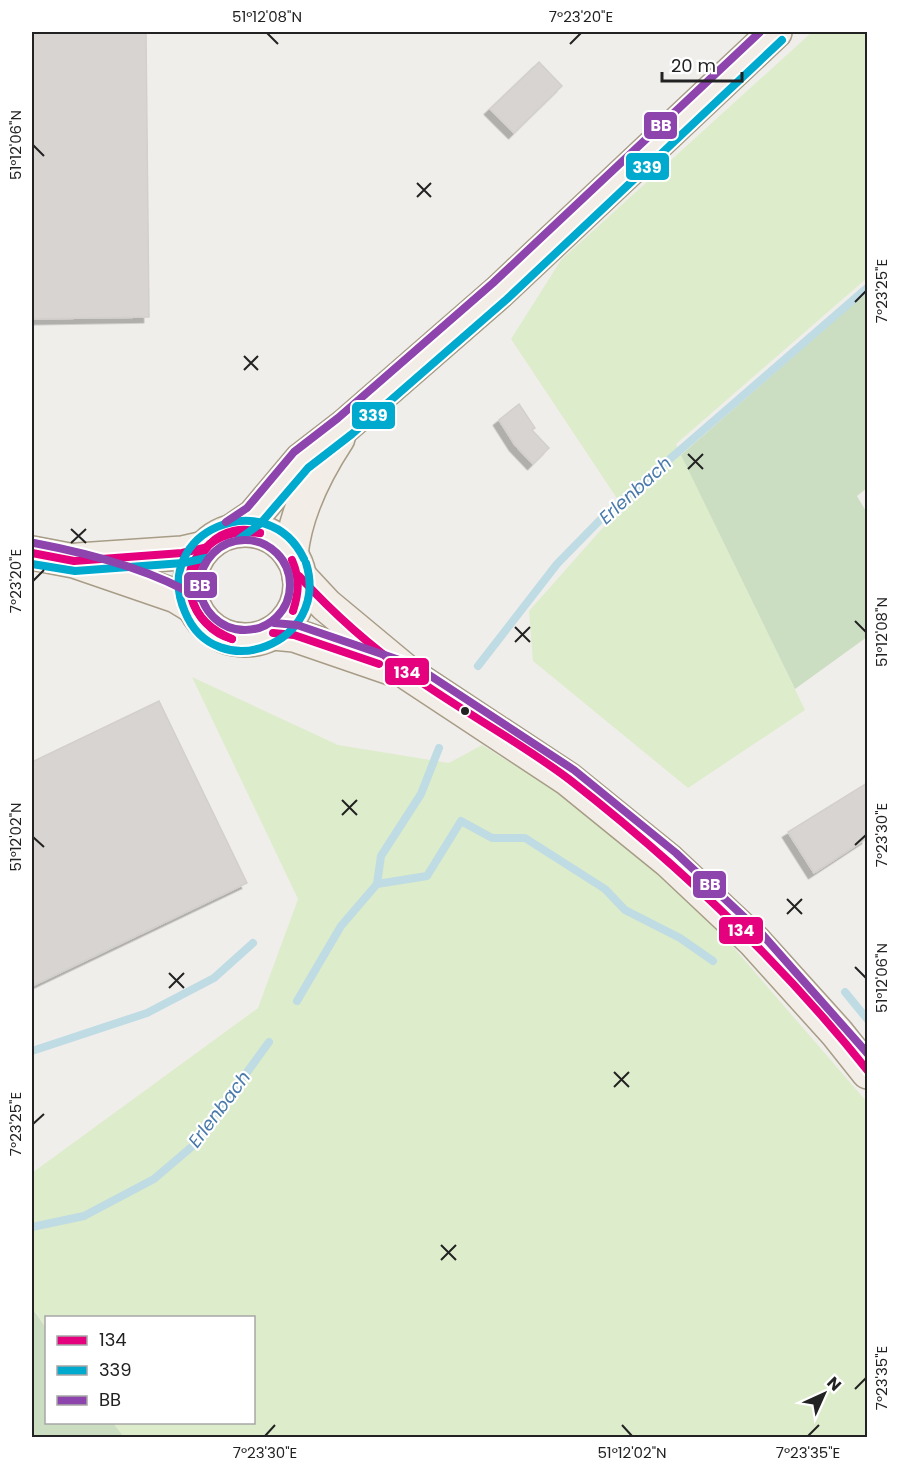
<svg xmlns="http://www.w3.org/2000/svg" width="899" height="1469" viewBox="0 0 899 1469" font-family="Poppins,sans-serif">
  <defs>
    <filter id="shadow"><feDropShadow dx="-5.5" dy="5.5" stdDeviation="0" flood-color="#0004"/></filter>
  </defs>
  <rect width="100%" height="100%" fill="#f0eeeb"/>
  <g fill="#ddeccb">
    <path d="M 812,32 L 867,32 L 867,278 L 676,444 L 805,710 L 688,788 L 533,661 L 529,611 L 622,506 L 511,339 L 561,260 Z"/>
    <path d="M 192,677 L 338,745 L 449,763 L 482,745 L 562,795 L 647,861 L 715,926 L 867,1102 L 867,1437 L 124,1437 L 113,1423 L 254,1422 L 254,1318 L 46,1318 L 46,1328 L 36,1312 L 32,1313 L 32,1173 L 258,1008 L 298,899 Z"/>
  </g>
  <g fill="#cbdec1">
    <path d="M 867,292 L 867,488 L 857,496 L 867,513 L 867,637 L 795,689 L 681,455 Z"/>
    <path d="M 35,1312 L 46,1328 L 46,1422 L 113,1423 L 124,1437 L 32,1437 L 32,1313 Z"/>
  </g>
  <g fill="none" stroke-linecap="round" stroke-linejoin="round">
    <g stroke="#bfdbe3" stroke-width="8">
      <path d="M 478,666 L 557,564 L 603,517 L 868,287"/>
      <path d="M 377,884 L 427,876 L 461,821 L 492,838 L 525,838 L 605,889 L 625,910 L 680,938 L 713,961"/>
      <path d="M 845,992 L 868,1020"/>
      <path d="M 297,1001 L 341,926 L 377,884 L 381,856 L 421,794 L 439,748"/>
      <path d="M 32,1051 L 147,1013 L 214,978 L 253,943"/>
      <path d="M 32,1227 L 84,1216 L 154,1179 L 195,1144 L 269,1042"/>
    </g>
  </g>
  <g fill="#d7d4d2" stroke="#d3d0cc" stroke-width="1.5" filter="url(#shadow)">
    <path d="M 32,32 L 146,32 L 149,317 L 32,319 Z"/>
    <path d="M 539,62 L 562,86 L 514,133 L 490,109 Z"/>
    <path d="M 519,404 L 535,428 L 532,430 L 549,448 L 533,464 L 515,445 L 499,420 Z"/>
    <path d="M 159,701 L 247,883 L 32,986 L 32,762 Z"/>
    <path d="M 867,783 L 867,838 L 814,873 L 788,832 Z"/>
  </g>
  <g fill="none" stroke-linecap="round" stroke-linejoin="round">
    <defs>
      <g id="primary">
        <circle cx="245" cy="585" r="55"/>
        <path d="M 232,531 L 254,516 L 301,460 L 345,426 L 500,291 L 775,32"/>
        <path d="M 32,553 L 74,561 L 176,596 L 194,607"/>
        <path d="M 291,555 C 295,514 315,473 338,438"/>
        <path d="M 78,560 L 182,553 L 204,548"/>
        <path d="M 299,576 L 326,605 L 409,674 L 568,779 L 669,861 L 754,941 L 837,1033 L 868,1072"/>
        <path d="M 273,633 L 294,635 L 393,669"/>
      </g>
    </defs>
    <use href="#primary" stroke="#a79c86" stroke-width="36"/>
    <use href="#primary" stroke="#f3ede7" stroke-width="33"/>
    <defs>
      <g id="bus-1">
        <path d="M 210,544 C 178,581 187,620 232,639"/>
        <path d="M 210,544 C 170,570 192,628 232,639"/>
        <path d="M 210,544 C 222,531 244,526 260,533"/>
        <path d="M 210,544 C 226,532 241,531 260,533"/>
        <path d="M 32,553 L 74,561 L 182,553 L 204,548"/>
        <path d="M 292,560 C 300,579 299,592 293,611"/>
        <path d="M 299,576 C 332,612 371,647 411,675 C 463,712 520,742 570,780 C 680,866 781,962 868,1071"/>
        <path d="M 273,633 L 294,635 L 379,664"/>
      </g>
      <g id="bus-2">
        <path d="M 238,540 L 261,523 L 308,468 L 352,434 L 507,299 L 782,40"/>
        <path d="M 304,559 C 268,483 150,531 185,612 C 216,687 331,644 306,563"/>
        <path d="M 32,564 L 75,571 L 183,563 L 206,558"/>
      </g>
      <g id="bus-3">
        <path d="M 226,522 L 247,508 L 294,452 L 338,418 L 493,283 L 760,32"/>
        <circle cx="245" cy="585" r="45"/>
        <path d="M 34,543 C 87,553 153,570 199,598"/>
        <path d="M 274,623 L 297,625 L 414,665 L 574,770 L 676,853 L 761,933 L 868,1054"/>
      </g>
    </defs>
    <use href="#bus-1" stroke="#fff" stroke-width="12"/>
    <use href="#bus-2" stroke="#fff" stroke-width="12"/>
    <use href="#bus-3" stroke="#fff" stroke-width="12"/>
    <use href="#bus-1" stroke="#e5007d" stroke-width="8"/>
    <use href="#bus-2" stroke="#00a9ce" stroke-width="8"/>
    <use href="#bus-3" stroke="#8e44ad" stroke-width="8"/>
  </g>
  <path fill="none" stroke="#222" stroke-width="2" d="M 267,33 L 278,44M 570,44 L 581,33M 33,145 L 44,156M 417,183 L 431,197M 417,197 L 431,183M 855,302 L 866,291M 244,356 L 258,370M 244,370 L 258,356M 688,454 L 703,469M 688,469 L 703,454M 71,529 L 86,543M 71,543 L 86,529M 33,581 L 44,570M 855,621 L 866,632M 515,627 L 530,642M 515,642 L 530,627M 342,800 L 357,815M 342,815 L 357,800M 33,837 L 44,847M 855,845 L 866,835M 787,899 L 802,914M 787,914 L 802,899M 855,967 L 866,978M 169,973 L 184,988M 169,988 L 184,973M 614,1072 L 629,1087M 614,1087 L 629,1072M 33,1124 L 44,1114M 441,1245 L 456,1260M 441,1260 L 456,1245M 855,1389 L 866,1378M 622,1425 L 632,1436M 265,1436 L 275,1425M 808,1436 L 819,1425"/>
  <circle fill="#222" stroke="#fff" stroke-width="2" cx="465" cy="711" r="5"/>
  <g text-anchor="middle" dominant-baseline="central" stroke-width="4.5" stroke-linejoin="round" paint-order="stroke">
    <g font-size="18" font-style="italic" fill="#4a7aab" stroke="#fff">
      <text transform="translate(635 490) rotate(-42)">Erlenbach</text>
      <text transform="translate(219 1109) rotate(-53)">Erlenbach</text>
    </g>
  </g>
  <g stroke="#fff" stroke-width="2">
    <rect x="643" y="111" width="35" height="29" rx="6" fill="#8e44ad"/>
    <rect x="625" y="152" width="45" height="29" rx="6" fill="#00a9ce"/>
    <rect x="351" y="401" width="45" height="29" rx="6" fill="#00a9ce"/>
    <rect x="183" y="571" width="35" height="28" rx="6" fill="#8e44ad"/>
    <rect x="384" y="657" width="46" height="29" rx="6" fill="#e5007d"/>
    <rect x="692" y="870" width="35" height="29" rx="6" fill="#8e44ad"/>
    <rect x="718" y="916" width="46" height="29" rx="6" fill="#e5007d"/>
  </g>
  <g font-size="16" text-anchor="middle" font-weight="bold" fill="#fff">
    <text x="661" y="131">BB</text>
    <text x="647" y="173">339</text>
    <text x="373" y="421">339</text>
    <text x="200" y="591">BB</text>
    <text x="407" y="678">134</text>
    <text x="710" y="890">BB</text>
    <text x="741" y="936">134</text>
  </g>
  <rect width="899" height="1469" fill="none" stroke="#ffffff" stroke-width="66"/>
  <rect x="45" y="1316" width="210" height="108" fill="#ffffff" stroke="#a7a7a7" stroke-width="1.5"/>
  <rect x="57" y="1336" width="30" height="9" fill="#e5007d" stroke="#a7a7a7" stroke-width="1.5"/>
  <text x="99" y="1346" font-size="18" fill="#222222">134</text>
  <rect x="57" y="1366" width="30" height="9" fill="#00a9ce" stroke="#a7a7a7" stroke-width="1.5"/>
  <text x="99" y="1376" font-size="18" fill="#222222">339</text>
  <rect x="57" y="1396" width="30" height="9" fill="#8e44ad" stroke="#a7a7a7" stroke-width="1.5"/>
  <text x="99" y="1406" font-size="18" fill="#222222">BB</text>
  <g transform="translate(824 1394) rotate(45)" stroke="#ffffff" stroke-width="4.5" paint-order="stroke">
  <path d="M0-4.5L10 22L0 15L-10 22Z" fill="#222222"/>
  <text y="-9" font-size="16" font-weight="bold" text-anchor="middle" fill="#222222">N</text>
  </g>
  <path d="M662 72v9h80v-9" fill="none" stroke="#222222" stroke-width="3"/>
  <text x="671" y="72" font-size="18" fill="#222222" stroke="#ffffff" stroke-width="4.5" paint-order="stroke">20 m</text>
  <rect x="33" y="33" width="833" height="1403" fill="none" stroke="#222" stroke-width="2"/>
  <g font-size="15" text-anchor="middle" fill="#222">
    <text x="267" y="22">51°12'08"N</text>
    <text x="581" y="22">7°23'20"E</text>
    <text transform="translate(16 145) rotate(-90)" y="5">51°12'06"N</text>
    <text transform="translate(882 291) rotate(-90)" y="5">7°23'25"E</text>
    <text transform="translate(16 581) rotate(-90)" y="5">7°23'20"E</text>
    <text transform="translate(882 632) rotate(-90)" y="5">51°12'08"N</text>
    <text transform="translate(882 835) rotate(-90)" y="5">7°23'30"E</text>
    <text transform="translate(16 837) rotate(-90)" y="5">51°12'02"N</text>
    <text transform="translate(882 978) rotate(-90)" y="5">51°12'06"N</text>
    <text transform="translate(16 1124) rotate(-90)" y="5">7°23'25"E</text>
    <text transform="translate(882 1378) rotate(-90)" y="5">7°23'35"E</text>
    <text x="265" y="1458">7°23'30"E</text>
    <text x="632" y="1458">51°12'02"N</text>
    <text x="808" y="1458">7°23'35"E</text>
  </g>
</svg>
